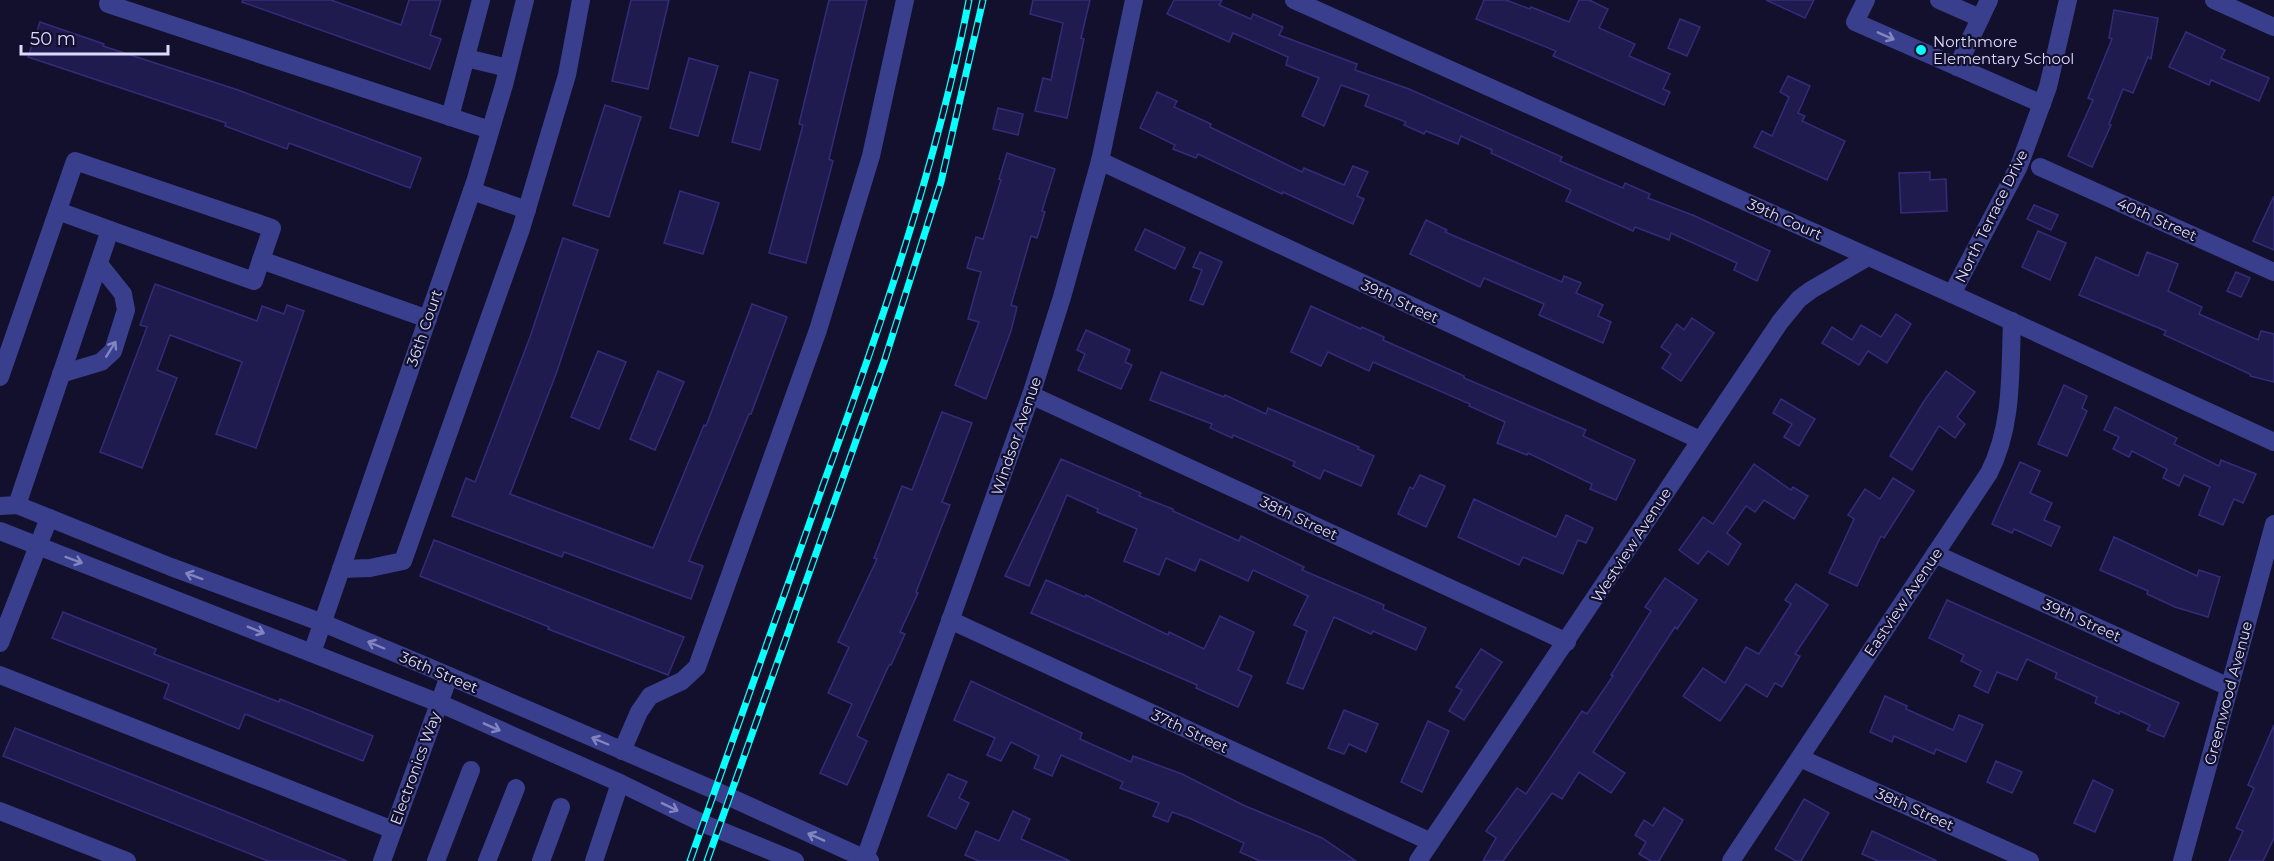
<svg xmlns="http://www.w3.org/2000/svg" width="2274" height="861" viewBox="0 0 2274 861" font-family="Montserrat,sans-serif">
  <rect width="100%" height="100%" fill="#12102c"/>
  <g fill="#201b4e" stroke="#332c7b" stroke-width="1.5">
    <path d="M 243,0 L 331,0 L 401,25 L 409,0 L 441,0 L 430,35 L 441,39 L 430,69 L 242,2 Z"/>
    <path d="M 631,0 L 669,0 L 648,89 L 612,81 Z"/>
    <path d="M 829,0 L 867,0 L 829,159 L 833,161 L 806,263 L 769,253 L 803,125 L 799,124 Z"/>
    <path d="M 1033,0 L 1090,0 L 1081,38 L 1084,39 L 1067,118 L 1035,111 L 1043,78 L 1051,80 L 1063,23 L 1030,14 Z"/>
    <path d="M 1174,0 L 1222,0 L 1219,5 L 1251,19 L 1253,14 L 1283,27 L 1279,35 L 1357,64 L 1355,70 L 1409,89 L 1562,157 L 1560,161 L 1623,188 L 1625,183 L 1650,194 L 1648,198 L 1695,216 L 1770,251 L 1757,281 L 1734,270 L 1737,263 L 1671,233 L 1669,240 L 1635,227 L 1633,231 L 1566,201 L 1571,190 L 1491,153 L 1492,150 L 1461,136 L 1458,144 L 1426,131 L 1424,134 L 1404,125 L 1406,122 L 1365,106 L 1369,95 L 1341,85 L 1324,126 L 1302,116 L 1319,78 L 1286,65 L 1288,57 L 1233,33 L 1229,42 L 1167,14 Z"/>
    <path d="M 1484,0 L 1506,0 L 1530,9 L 1531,7 L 1569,22 L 1579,0 L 1589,0 L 1608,9 L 1599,28 L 1635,44 L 1629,56 L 1670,74 L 1663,89 L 1670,92 L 1664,105 L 1553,56 L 1556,51 L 1476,19 Z"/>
    <path d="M 1766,0 L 1814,0 L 1805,18 Z"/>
    <path d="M 2114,10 L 2158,18 L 2151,59 L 2148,57 L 2133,93 L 2123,89 L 2109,124 L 2111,125 L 2092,167 L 2068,156 L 2093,100 L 2088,98 L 2112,39 L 2109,38 Z"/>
    <path d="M 1680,19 L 1700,27 L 1687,56 L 1668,48 Z"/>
    <path d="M 40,22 L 104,44 L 103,46 L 238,90 L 421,158 L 410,188 L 289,143 L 287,149 L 225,126 L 226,123 L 28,57 Z"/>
    <path d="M 2186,32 L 2225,50 L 2221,58 L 2269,78 L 2259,101 L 2211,80 L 2209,85 L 2169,67 Z"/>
    <path d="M 689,58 L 718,66 L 698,136 L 670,128 Z"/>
    <path d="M 750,72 L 778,80 L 760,150 L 732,142 Z"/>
    <path d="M 1788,76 L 1810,86 L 1798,113 L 1805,116 L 1802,121 L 1845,141 L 1827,180 L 1754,147 L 1762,131 L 1772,136 L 1789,97 L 1780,92 Z"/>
    <path d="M 1157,92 L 1177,101 L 1174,107 L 1211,124 L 1210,127 L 1302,172 L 1304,168 L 1344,185 L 1353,166 L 1368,172 L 1357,196 L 1364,199 L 1353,224 L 1283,192 L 1282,194 L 1198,154 L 1196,158 L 1173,149 L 1175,145 L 1140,128 Z"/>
    <path d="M 605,105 L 641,117 L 609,217 L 573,205 Z"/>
    <path d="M 998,108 L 1023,114 L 1018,135 L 993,129 Z"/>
    <path d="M 1007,153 L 1055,169 L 1042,211 L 1045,212 L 1037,238 L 1031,236 L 1011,305 L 1017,307 L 1011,331 L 986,399 L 955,385 L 979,322 L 968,319 L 981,272 L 967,268 L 976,237 L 983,239 L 1001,180 L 999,179 Z"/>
    <path d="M 1930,172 L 1930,180 L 1946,179 L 1947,211 L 1901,213 L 1899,173 Z"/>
    <path d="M 680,191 L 719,203 L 703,254 L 664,243 Z"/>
    <path d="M 2274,196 L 2274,250 L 2253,241 Z"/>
    <path d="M 2034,205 L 2058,215 L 2051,230 L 2027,219 Z"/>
    <path d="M 1426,220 L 1447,230 L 1445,232 L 1562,282 L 1564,276 L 1581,283 L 1576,293 L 1603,305 L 1598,316 L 1611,322 L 1603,343 L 1539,315 L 1544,304 L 1484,278 L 1480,287 L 1410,254 Z"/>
    <path d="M 1145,229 L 1185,248 L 1175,269 L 1135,250 Z"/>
    <path d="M 2038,231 L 2066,243 L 2050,280 L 2022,267 Z"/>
    <path d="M 563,238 L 598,250 L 556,374 L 510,494 L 653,548 L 704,425 L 706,426 L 752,304 L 787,317 L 751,414 L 749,414 L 689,561 L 703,566 L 691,599 L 564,552 L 562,557 L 452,516 L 466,478 L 475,482 L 530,337 Z"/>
    <path d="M 1200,252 L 1222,262 L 1203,305 L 1190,300 L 1202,270 L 1193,267 Z"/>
    <path d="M 2147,252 L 2178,264 L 2168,291 L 2202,307 L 2199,314 L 2258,340 L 2261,331 L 2274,334 L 2274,382 L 2250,376 L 2250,374 L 2164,335 L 2166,331 L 2079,295 L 2096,257 L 2138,276 Z"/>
    <path d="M 2236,272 L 2250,278 L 2241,297 L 2227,291 Z"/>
    <path d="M 155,284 L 257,321 L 262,306 L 284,314 L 287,305 L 304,311 L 256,448 L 216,434 L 242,362 L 170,335 L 157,370 L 177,378 L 142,468 L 100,452 L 147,327 L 140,325 Z"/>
    <path d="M 1311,306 L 1361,329 L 1362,327 L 1384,337 L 1383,340 L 1464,376 L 1464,378 L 1586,430 L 1583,436 L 1635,460 L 1616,500 L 1590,489 L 1592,484 L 1528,453 L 1527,455 L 1497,443 L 1505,422 L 1469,406 L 1470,404 L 1373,362 L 1369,371 L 1328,352 L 1321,366 L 1291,352 Z"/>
    <path d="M 1896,314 L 1911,324 L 1887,363 L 1868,351 L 1859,365 L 1822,343 L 1832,327 L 1852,340 L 1861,325 L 1881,337 Z"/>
    <path d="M 1692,318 L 1714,333 L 1681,381 L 1662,368 L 1671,354 L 1661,347 L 1677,324 L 1684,330 Z"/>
    <path d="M 1086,330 L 1130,350 L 1125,362 L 1132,365 L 1121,389 L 1078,370 L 1085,354 L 1077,350 Z"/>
    <path d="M 598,351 L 626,362 L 599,429 L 571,417 Z"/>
    <path d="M 658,371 L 684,382 L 655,450 L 630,439 Z"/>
    <path d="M 1946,371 L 1975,392 L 1957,417 L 1965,424 L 1955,438 L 1939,426 L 1912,470 L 1890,456 L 1926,398 Z"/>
    <path d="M 1161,372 L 1224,397 L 1225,395 L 1266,414 L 1268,408 L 1359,447 L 1358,449 L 1374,456 L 1361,486 L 1324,470 L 1320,479 L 1293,466 L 1295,462 L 1233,435 L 1232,438 L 1210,428 L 1212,424 L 1150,400 Z"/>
    <path d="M 2064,385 L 2087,396 L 2082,408 L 2087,411 L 2067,456 L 2038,444 Z"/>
    <path d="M 1781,399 L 1815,419 L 1799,446 L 1784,437 L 1792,424 L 1773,413 Z"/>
    <path d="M 2115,407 L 2177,438 L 2174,444 L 2219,466 L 2221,460 L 2256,474 L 2243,503 L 2234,499 L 2223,525 L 2199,515 L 2210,487 L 2184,475 L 2179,486 L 2163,478 L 2167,469 L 2132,451 L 2129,457 L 2113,449 L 2119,437 L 2104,430 Z"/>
    <path d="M 942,412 L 972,423 L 942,502 L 950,505 L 916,592 L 918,593 L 900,632 L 905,634 L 891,665 L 889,665 L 857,736 L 867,741 L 847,785 L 820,773 L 852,704 L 828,693 L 849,647 L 838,642 L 877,559 L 874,558 L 902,486 L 912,490 Z"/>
    <path d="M 1061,459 L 1141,493 L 1139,496 L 1173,509 L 1173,511 L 1239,541 L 1241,536 L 1304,567 L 1302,570 L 1384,605 L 1383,609 L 1426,628 L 1416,650 L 1373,631 L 1371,634 L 1334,617 L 1303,689 L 1287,683 L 1307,631 L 1294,625 L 1308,596 L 1253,570 L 1248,581 L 1200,559 L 1195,571 L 1166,558 L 1159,575 L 1124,561 L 1137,529 L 1097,512 L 1098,509 L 1067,495 L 1029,586 L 1005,576 Z"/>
    <path d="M 2020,462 L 2040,471 L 2030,493 L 2052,503 L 2044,520 L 2060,527 L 2051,546 L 2014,529 L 2012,533 L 1992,524 Z"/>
    <path d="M 1754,464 L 1791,490 L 1793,487 L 1808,496 L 1794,519 L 1764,500 L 1755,512 L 1746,506 L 1727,533 L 1741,544 L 1728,565 L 1708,551 L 1698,564 L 1679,550 L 1703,517 L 1713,524 Z"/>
    <path d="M 1420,475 L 1445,486 L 1426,527 L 1398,514 L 1410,487 L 1413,489 Z"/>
    <path d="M 1893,478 L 1914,491 L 1884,538 L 1881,536 L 1857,586 L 1829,573 L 1854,519 L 1848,515 L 1865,489 L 1880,499 Z"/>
    <path d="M 1474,499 L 1556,537 L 1566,515 L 1593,528 L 1586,543 L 1578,540 L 1563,574 L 1523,557 L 1519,565 L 1458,537 Z"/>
    <path d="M 2114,537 L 2197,576 L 2199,570 L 2220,577 L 2208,617 L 2175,607 L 2147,594 L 2148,591 L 2100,570 Z"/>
    <path d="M 434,540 L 684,637 L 668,675 L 548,629 L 549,627 L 420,576 Z"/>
    <path d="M 1665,578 L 1697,600 L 1677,629 L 1675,627 L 1593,752 L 1625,773 L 1611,793 L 1579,772 L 1562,799 L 1552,793 L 1503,861 L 1483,861 L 1496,838 L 1486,831 L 1517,788 L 1526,794 L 1582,711 L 1587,714 L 1613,676 L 1611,675 L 1651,611 L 1645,607 Z"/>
    <path d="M 1046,580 L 1085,597 L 1086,595 L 1168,635 L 1169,632 L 1204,649 L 1220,616 L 1254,632 L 1238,670 L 1252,676 L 1238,707 L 1196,688 L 1197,685 L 1031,613 Z"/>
    <path d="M 1796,584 L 1828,605 L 1795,654 L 1800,656 L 1782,687 L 1775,683 L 1767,697 L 1746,684 L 1720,721 L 1683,696 L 1703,668 L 1725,683 L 1746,647 L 1759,654 L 1791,604 L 1785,600 Z"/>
    <path d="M 1947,600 L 2179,703 L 2164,737 L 2147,730 L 2150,725 L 2120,711 L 2119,714 L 2095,703 L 2097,697 L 2055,678 L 2057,673 L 2027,659 L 2017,680 L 1997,672 L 1988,693 L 1974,686 L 1981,671 L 1961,661 L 1964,655 L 1929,638 Z"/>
    <path d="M 63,612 L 156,649 L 154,654 L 279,702 L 280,699 L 373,736 L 363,761 L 245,714 L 239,729 L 164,698 L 169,684 L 52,638 Z"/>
    <path d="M 1481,649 L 1502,662 L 1464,720 L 1449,711 L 1462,690 L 1456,687 Z"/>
    <path d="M 971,681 L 1082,733 L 1080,739 L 1131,762 L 1133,756 L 1182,774 L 1243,805 L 1322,838 L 1356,861 L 1260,861 L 1240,852 L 1244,843 L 1189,818 L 1172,812 L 1168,822 L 1153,816 L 1159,803 L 1120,788 L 1123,782 L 1061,755 L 1052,776 L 1034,768 L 1039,756 L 1011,742 L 1001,761 L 987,755 L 995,738 L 954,720 Z"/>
    <path d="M 1885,696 L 1907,706 L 1906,709 L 1953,730 L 1959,715 L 1983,725 L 1966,762 L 1936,749 L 1934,754 L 1894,736 L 1892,742 L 1870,732 Z"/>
    <path d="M 1344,710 L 1378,724 L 1366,752 L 1349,744 L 1344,754 L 1328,748 Z"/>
    <path d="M 1428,721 L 1449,731 L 1422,792 L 1401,782 Z"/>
    <path d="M 2274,725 L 2274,838 L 2263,861 L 2229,861 L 2243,831 L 2236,828 L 2254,788 L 2248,785 Z"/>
    <path d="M 15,728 L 232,814 L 347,861 L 268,861 L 3,756 Z"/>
    <path d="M 1996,761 L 2022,772 L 2012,793 L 1987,782 Z"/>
    <path d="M 948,774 L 967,782 L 959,798 L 969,803 L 956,829 L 928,816 Z"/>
    <path d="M 2093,780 L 2113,790 L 2095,832 L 2074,823 Z"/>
    <path d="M 1804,799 L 1829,813 L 1801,861 L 1796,861 L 1775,849 Z"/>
    <path d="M 1664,808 L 1683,820 L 1659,861 L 1651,861 L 1639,854 L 1646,842 L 1635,835 L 1644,820 L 1653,826 Z"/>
    <path d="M 1013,811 L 1030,819 L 1021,839 L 1070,861 L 979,861 L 965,855 L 976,831 L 999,841 Z"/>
    <path d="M 1872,831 L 1937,861 L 1878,861 L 1862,854 Z"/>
  </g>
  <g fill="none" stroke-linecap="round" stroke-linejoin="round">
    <g stroke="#393f8d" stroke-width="18">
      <path d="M 109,0 L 108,4 L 490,130"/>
      <path d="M 1294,0 L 1952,294 L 2274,442"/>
      <path d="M 1866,0 L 1855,22 L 2042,104"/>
      <path d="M 1939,0 L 1980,18"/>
      <path d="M 2214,0 L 2274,27"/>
      <path d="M 466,58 L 508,68"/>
      <path d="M 1957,67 L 1989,0"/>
      <path d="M 450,117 L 481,0"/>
      <path d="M 1100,161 L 1700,440"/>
      <path d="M 2040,167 L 2274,272"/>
      <path d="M 472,191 L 527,210"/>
      <path d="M 110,230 L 254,281 L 261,260"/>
      <path d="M 1952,294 L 2019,166 L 2048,87 L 2068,0"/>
      <path d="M 61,374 L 101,362 L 113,351 L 126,310 L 123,294 L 99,264"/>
      <path d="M 0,377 L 75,161 L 272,228 L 261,260 L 428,319"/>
      <path d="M 1031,395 L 1567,642"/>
      <path d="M 17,505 L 110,230 L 58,211"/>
      <path d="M 0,506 L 17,505 L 171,567 L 323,623 L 426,666 L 714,790 L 870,861"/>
      <path d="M 0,531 L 439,703 L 620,783 L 702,823 L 795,861"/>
      <path d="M 1935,554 L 2229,687"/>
      <path d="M 341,569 L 370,568 L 403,561 L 521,229 L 567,75 L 581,0"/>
      <path d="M 950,620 L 1431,842"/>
      <path d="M 0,643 L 49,518"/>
      <path d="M 312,653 L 475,182 L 504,85 L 525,0"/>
      <path d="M 0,675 L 393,830"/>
      <path d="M 622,751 L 639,712 L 650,696 L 682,681 L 697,667 L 818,330 L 871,156 L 905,0"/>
      <path d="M 1800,758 L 2030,861"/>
      <path d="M 0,811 L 127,861"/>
      <path d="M 382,861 L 449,676"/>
      <path d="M 436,861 L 471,770"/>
      <path d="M 487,861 L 516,788"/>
      <path d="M 541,861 L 561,807"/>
      <path d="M 594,861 L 620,783"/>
      <path d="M 864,861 L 1031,395 L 1062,297 L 1100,161 L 1134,0"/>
      <path d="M 1418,861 L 1780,322 L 1799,299 L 1811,290 L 1868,257"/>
      <path d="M 1731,861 L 1989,473 C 2013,426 2010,373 2012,321"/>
      <path d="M 2182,861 L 2274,524"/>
    </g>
    <defs>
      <g id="rail">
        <path d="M 690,861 C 734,737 778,612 822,488 C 880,328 936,167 969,0"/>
        <path d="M 707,861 L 885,359 L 941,182 L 983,0"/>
      </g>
    </defs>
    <use href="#rail" stroke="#07fffd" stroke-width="7"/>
    <use href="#rail" stroke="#12102c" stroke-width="4.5" stroke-dasharray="14" stroke-linecap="butt"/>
  </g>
  <defs><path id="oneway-shaft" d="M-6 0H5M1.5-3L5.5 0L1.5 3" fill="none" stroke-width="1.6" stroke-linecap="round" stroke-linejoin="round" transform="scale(1.5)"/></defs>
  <g stroke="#8285c0">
    <use href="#oneway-shaft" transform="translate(1886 36) rotate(24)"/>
    <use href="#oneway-shaft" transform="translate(111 349) rotate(-58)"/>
    <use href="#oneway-shaft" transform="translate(74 560) rotate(20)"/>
    <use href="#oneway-shaft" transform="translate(194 576) rotate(-160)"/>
    <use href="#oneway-shaft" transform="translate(256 630) rotate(22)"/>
    <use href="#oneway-shaft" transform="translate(376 645) rotate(-157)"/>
    <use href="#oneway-shaft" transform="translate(492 727) rotate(24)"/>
    <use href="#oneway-shaft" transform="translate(600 741) rotate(-157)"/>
    <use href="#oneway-shaft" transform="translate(670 807) rotate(26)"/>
    <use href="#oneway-shaft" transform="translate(816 837) rotate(-156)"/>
  </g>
  <circle fill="#07fffd" stroke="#12102c" stroke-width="2" cx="1921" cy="50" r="6"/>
  <g text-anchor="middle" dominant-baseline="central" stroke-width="4.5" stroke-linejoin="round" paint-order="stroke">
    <g font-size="15" fill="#dcdbff" stroke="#12102c" text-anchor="start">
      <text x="1933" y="41">Northmore<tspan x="1933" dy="17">Elementary School</tspan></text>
    </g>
    <g font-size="15" fill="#dcdbff" stroke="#12102c">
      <text transform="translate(1991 216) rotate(-64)">North Terrace Drive</text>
      <text transform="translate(1785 219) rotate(24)">39th Court</text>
      <text transform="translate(2157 219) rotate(24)">40th Street</text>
      <text transform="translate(1400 301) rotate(25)">39th Street</text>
      <text transform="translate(424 328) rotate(-71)">36th Court</text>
      <text transform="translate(1016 436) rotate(-71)">Windsor Avenue</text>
      <text transform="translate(1299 518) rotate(25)">38th Street</text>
      <text transform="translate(1631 545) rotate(-57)">Westview Avenue</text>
      <text transform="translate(1903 602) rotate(-56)">Eastview Avenue</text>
      <text transform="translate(2082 620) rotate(24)">39th Street</text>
      <text transform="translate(439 672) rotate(23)">36th Street</text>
      <text transform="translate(2228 693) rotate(-75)">Greenwood Avenue</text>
      <text transform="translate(1190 731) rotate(25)">37th Street</text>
      <text transform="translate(415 768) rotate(-70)">Electronics Way</text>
      <text transform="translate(1915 809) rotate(24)">38th Street</text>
    </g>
  </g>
  <path d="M21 45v9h147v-9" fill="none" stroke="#dcdbff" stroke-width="3"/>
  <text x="30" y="45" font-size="18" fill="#dcdbff" stroke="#12102c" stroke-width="4.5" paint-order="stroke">50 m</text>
</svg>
